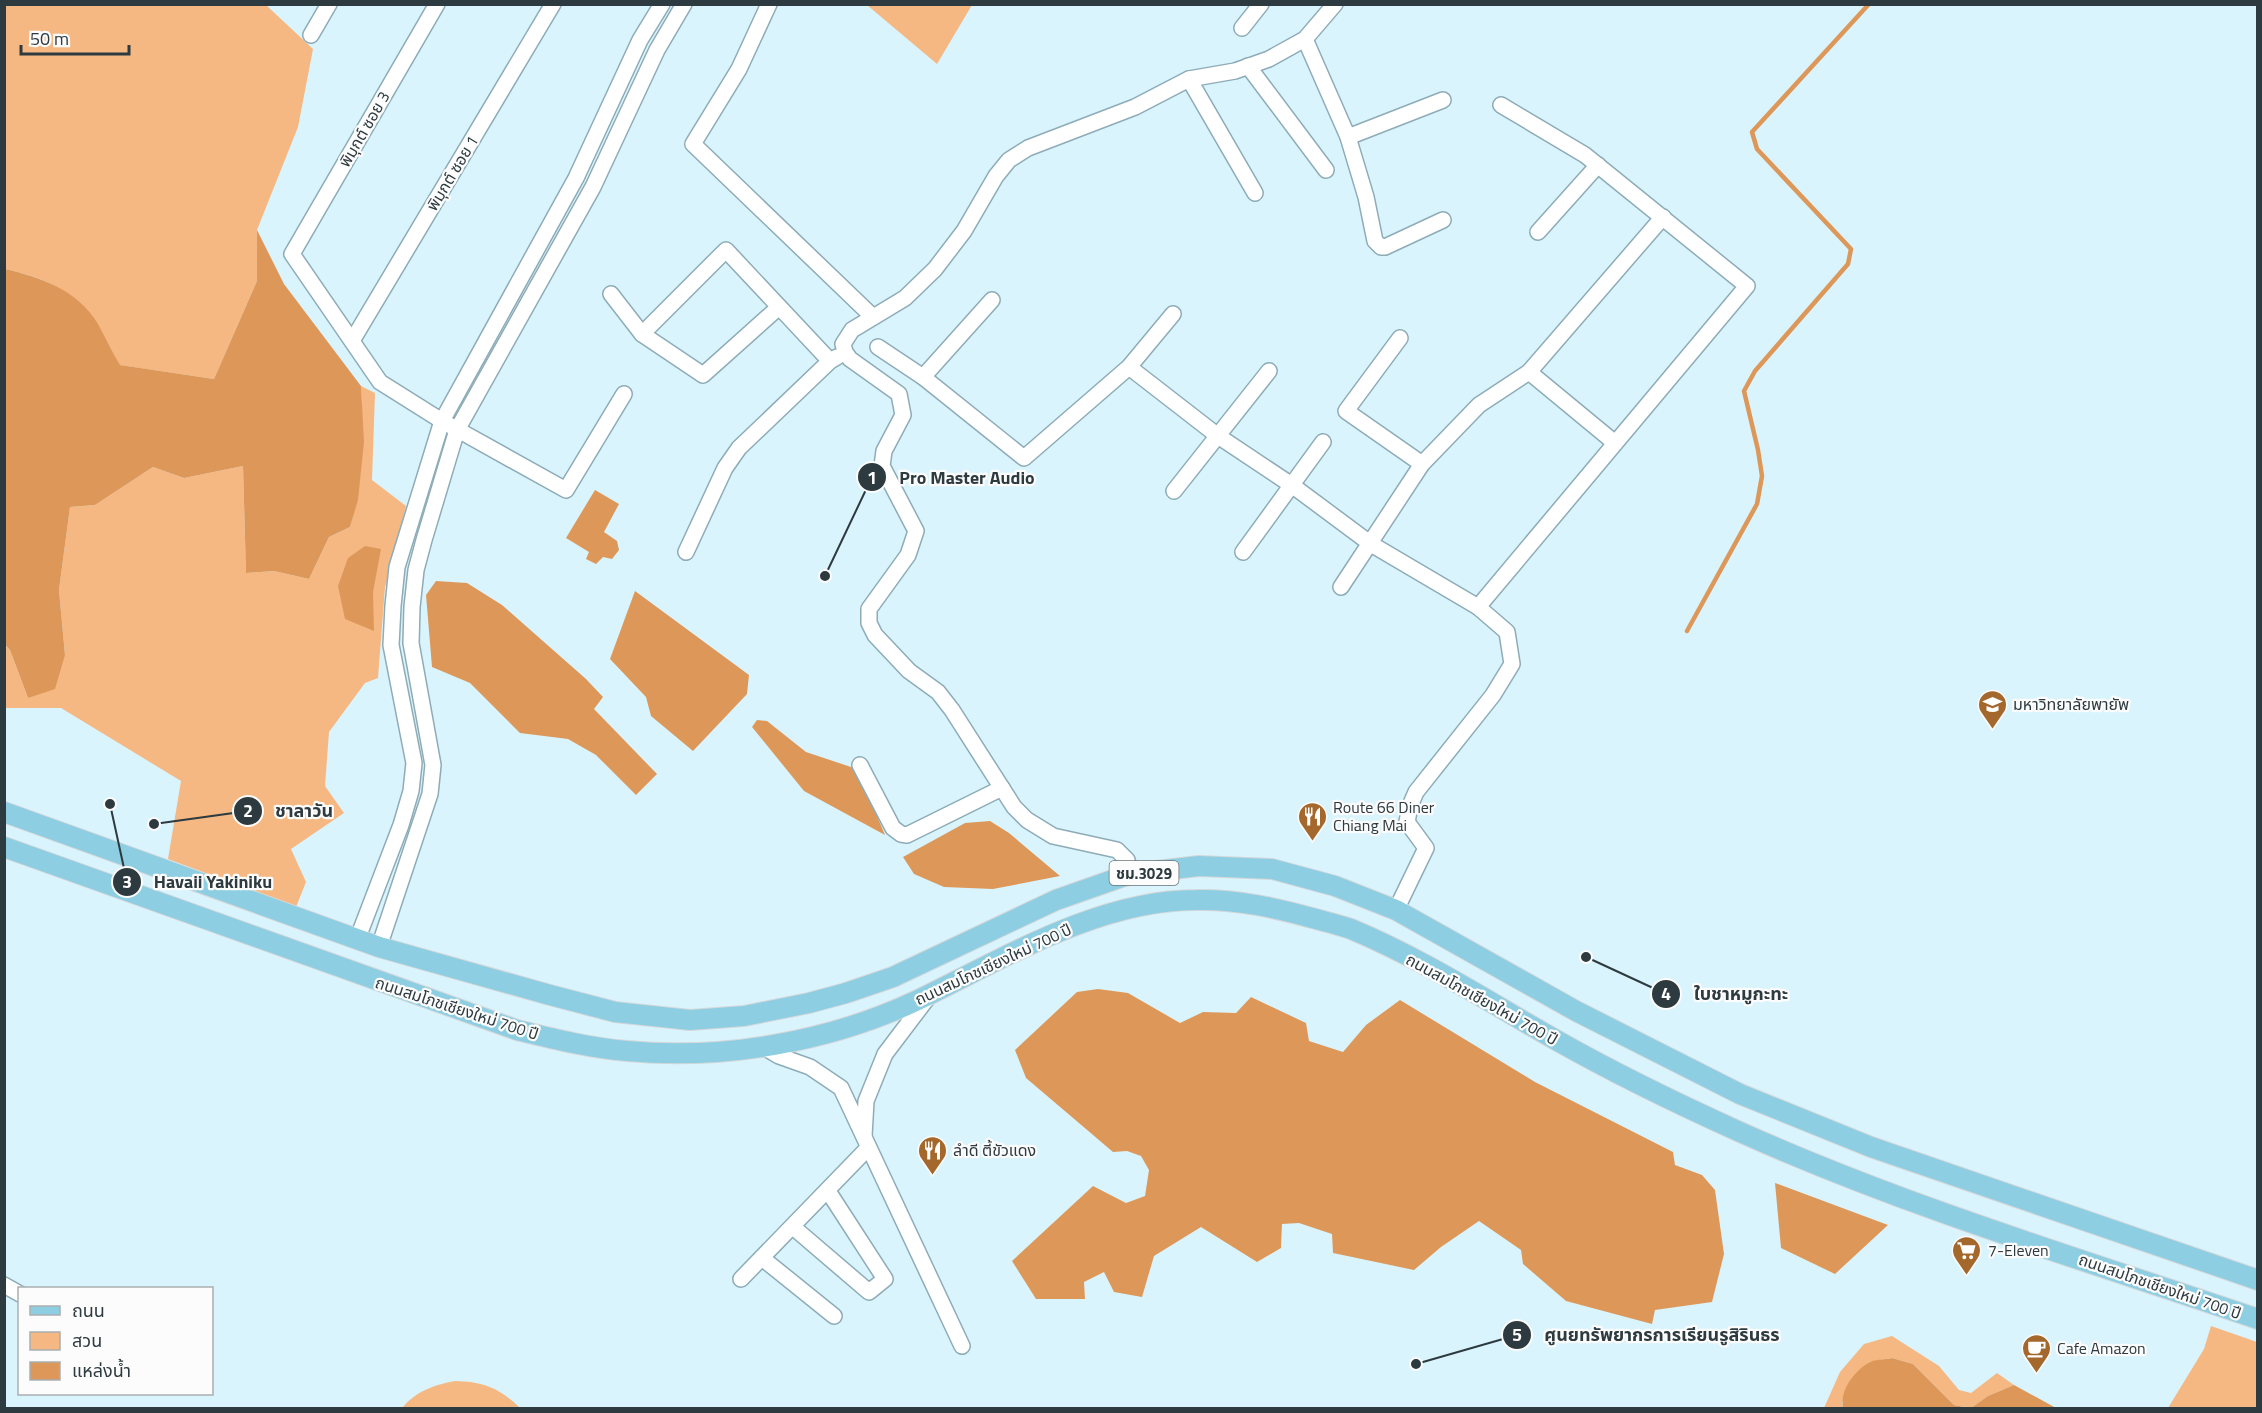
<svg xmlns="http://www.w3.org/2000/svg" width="2262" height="1413" viewBox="0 0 2262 1413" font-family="'Titillium Web','Noto Sans Thai',sans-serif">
  <rect width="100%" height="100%" fill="#daf4fe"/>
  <g fill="#f5b882">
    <path d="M 5,5 L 266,5 L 313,49 L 298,127 L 257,230 L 257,281 L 214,379 L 119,365 C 89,306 72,284 5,269 Z"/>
    <path d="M 867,5 L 972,5 L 937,64 Z"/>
    <path d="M 361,386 L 375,393 L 372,480 L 406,506 L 393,563 L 385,587 L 378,678 L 365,683 L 329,732 L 325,786 L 344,813 L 291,849 L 306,882 L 296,907 L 168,859 L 181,781 L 61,708 L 5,708 L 4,645 L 10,650 L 28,698 L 65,655 L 59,590 L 70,507 L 95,505 L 153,467 L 184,478 L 243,466 L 246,573 L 274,571 L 309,579 L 329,537 L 350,527 C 364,479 363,435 361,386 Z"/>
    <path d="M 2211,1326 L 2257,1342 L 2257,1408 L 2168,1408 L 2204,1349 Z"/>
    <path d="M 1892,1336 L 1939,1366 L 1959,1390 L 1971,1393 L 1997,1373 L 2014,1385 L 1988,1396 L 1971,1408 L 1954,1405 L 1913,1364 L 1892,1358 L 1869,1362 L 1842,1402 L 1843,1408 L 1824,1408 L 1840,1372 L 1864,1344 Z"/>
    <path d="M 455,1381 C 485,1382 499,1388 520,1408 L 402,1408 C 416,1391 434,1385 455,1381 Z"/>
  </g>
  <g fill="#dd9859">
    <path d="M 257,230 L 284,284 L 361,386 L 364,442 L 358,500 L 350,527 L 329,537 L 309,579 L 274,571 L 246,573 L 243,466 L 184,478 L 153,467 L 95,505 L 70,507 L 59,590 L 65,655 L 55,689 L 28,698 L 10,650 L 5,645 L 4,451 L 6,449 L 4,446 L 5,269 C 40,277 78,290 98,324 C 105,337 112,352 120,365 L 214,379 L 257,281 Z"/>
    <path d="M 595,490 L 619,504 L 604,532 L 617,541 L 619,550 L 612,559 L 603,557 L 596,564 L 586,559 L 589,552 L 566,538 Z"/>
    <path d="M 365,546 L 381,549 L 373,592 L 374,631 L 345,619 L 338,586 L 348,558 Z"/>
    <path d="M 436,581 L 467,583 L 502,605 L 586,679 L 603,697 L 594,709 L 657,774 L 636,795 L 596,755 L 568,739 L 520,733 L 470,683 L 432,667 L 426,595 Z"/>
    <path d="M 635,591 L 749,675 L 747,694 L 693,751 L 651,716 L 646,697 L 610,659 Z"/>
    <path d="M 757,720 L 767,721 L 806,752 L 857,769 L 885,835 L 804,791 L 752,727 Z"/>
    <path d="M 990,821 L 1009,833 L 1060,876 L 993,889 L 944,887 L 914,874 L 903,857 L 965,823 Z"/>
    <path d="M 1098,989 L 1128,993 L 1180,1023 L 1203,1012 L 1236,1013 L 1251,997 L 1306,1023 L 1309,1041 L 1343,1052 L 1366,1025 L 1400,1000 L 1535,1082 L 1673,1152 L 1675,1165 L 1702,1175 L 1715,1190 L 1724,1254 L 1712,1302 L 1655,1310 L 1652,1324 L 1566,1301 L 1523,1264 L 1521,1250 L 1479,1221 L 1441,1247 L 1414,1270 L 1333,1253 L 1332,1234 L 1299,1223 L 1282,1224 L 1281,1248 L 1257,1262 L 1201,1227 L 1154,1256 L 1142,1297 L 1114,1292 L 1104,1272 L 1084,1282 L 1085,1299 L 1036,1299 L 1012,1261 L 1093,1186 L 1126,1203 L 1145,1196 L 1149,1170 L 1141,1156 L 1127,1151 L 1113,1152 L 1026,1078 L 1015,1050 L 1077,992 Z"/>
    <path d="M 1775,1183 L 1888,1225 L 1835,1274 L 1781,1248 Z"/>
    <path d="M 1892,1358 L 1913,1364 L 1954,1405 L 1970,1408 L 1843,1408 C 1840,1390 1853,1373 1868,1363 C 1874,1359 1884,1360 1892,1358 Z"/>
    <path d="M 2014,1385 L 2056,1408 L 1971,1408 L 1988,1396 Z"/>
  </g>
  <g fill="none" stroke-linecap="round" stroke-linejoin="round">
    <path stroke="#dd9859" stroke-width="4.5" d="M 1687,631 L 1757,504 L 1762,476 L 1758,450 L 1744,391 L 1755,371 L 1848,264 L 1851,249 L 1757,149 L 1752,132 L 1869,4"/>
    <defs>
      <g id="minor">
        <path d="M 437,4 L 292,254 L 380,382 L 442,421 L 566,490 L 624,394"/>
        <path d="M 769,4 L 739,69 L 693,144 L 873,317"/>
        <path d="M 1242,28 L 1261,4"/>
        <path d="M 311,35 L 329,4"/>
        <path d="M 1305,39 L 1348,137 L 1366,197 L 1375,241 L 1381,247 L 1385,247 L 1443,220"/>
        <path d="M 1248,66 L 1326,170"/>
        <path d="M 1189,79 L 1255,193"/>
        <path d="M 1348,137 L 1443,100"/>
        <path d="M 1538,232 L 1598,165"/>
        <path d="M 611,294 L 642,334 L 703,375 L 779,307"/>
        <path d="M 642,334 L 726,250 L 830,361"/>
        <path d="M 1400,338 L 1346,411 L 1422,464"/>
        <path d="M 352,341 L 553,4"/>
        <path d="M 878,347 L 923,377 L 1024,458 L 1129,367 L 1173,314"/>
        <path d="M 1129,367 L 1218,436 L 1293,486 L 1371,544 L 1478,607 L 1507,632 L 1512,664 L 1493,695 L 1416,792 L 1410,806 L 1407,822 L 1426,848 L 1396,910"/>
        <path d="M 1529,372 L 1615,443"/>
        <path d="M 923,377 L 992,300"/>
        <path d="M 1174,491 L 1269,371"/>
        <path d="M 686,552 L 725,468 L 739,448 L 830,361 L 837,357"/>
        <path d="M 1243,552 L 1323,442"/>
        <path d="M 1341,587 L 1422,464 L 1479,405 L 1529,372 L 1663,217"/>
        <path d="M 1478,607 L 1747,286 L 1585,155 L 1501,105"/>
        <path d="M 860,765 L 893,828 L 901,834 L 907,835 L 1002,788"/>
        <path d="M 1130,874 L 1127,860 L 1117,850 L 1053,836 L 1027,820 L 1014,807 L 952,710 L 938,692 L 909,671 L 875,635 L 869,623 L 869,609 L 908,555 L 916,531 L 882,466 L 884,451 L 903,415 L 899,394 L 850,359 L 845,352 L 843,344 L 852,330 L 905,298 L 935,269 L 964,231 L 996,176 L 1009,160 L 1028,148 L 1135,107 L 1189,79 L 1235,71 L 1269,59 L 1305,39 L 1335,4"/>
        <path d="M 357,940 L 401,825 L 411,791 L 414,763 L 391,645 L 393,606 L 397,567 L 442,421 L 576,178 L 640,40 L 662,4"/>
        <path d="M 379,947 L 430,794 L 433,765 L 411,643 L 412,607 L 416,570 L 424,540 L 457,430 L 593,187 L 657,50 L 684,4"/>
        <path d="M 762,1046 L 779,1056 L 810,1067 L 841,1088 L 962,1346"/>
        <path d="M 864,1136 L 866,1101 L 885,1054 L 929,996"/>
        <path d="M 793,1227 L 869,1292 L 885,1279 L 828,1191"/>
        <path d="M 762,1258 L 834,1316"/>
        <path d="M 741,1279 L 868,1148"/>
        <path d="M 4,1285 L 20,1294"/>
      </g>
      <g id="major">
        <path d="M 4,812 L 379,947 L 550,995 L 615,1012 L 690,1020 L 744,1016 L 809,1003 L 846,993 L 893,977 L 1056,900 L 1130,874 L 1199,866 L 1272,869 L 1335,886 L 1396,910 L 1576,1011 L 1740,1094 L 1871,1147 L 2258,1280"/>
        <path d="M 4,847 L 517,1030 C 554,1039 590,1048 627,1051 C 724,1060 829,1042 918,1000 C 1003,959 1098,900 1196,900 C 1237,899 1276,908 1316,919 C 1327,922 1340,925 1351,929 C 1423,959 1489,1002 1556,1040 C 1616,1074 1678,1104 1740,1132 C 1907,1207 2084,1260 2258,1319"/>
      </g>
    </defs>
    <use href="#minor" stroke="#8dacb7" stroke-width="18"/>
    <use href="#major" stroke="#d5d8d9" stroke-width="22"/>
    <use href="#minor" stroke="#fff" stroke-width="15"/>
    <use href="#major" stroke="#8ecee2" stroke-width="20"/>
  </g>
  <defs>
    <symbol id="university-pin" viewBox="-11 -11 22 30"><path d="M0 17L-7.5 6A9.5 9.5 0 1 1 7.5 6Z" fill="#a5682c" stroke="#fcfcfc"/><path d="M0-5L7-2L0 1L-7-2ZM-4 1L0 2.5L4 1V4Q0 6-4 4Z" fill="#fff"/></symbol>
    <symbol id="restaurant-pin" viewBox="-11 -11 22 30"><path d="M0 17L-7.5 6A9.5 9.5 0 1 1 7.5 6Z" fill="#a5682c" stroke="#fcfcfc"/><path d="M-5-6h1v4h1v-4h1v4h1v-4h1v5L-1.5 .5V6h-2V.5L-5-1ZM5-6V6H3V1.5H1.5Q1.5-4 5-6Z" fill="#fff"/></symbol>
    <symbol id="supermarket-pin" viewBox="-11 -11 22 30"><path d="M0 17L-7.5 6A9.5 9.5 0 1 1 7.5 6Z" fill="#a5682c" stroke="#fcfcfc"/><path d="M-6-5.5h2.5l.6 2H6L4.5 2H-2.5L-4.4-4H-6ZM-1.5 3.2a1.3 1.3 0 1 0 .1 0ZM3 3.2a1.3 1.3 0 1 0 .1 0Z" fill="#fff"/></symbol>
    <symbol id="cafe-pin" viewBox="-11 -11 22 30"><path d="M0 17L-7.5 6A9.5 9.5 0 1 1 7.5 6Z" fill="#a5682c" stroke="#fcfcfc"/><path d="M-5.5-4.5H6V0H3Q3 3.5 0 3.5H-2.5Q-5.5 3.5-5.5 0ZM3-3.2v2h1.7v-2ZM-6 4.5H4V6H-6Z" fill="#fff"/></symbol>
  </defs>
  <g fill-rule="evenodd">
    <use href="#university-pin" x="1976" y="688" width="33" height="45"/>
    <use href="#restaurant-pin" x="1296" y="800" width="33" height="45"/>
    <use href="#restaurant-pin" x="916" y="1134" width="33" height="45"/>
    <use href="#supermarket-pin" x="1950" y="1234" width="33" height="45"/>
    <use href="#cafe-pin" x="2020" y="1332" width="33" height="45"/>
  </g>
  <g text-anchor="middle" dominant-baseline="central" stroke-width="4.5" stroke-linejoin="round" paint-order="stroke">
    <rect fill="#fcfcfc" stroke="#6b7478" stroke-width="1.5" x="1109.5" y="861" width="69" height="24" rx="4.5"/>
    <g font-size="15" font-weight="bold" fill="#2d3a3f">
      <text x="1144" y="873">ชม.3029</text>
    </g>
    <g font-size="16" fill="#2d3a3f" stroke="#fcfcfc">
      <text transform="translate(364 129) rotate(-60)">พิมุกต์ ซอย 3</text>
      <text transform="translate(452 173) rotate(-59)">พิมุกต์ ซอย 1</text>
      <text transform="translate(993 964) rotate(-25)">ถนนสมโภชเชียงใหม่ 700 ปี</text>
      <text transform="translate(1482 999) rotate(29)">ถนนสมโภชเชียงใหม่ 700 ปี</text>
      <text transform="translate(457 1008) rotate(18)">ถนนสมโภชเชียงใหม่ 700 ปี</text>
      <text transform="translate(2160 1286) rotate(19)">ถนนสมโภชเชียงใหม่ 700 ปี</text>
    </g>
    <g font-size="16" fill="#2d3a3f" stroke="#fcfcfc" text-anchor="start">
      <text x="2013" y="704">มหาวิทยาลัยพายัพ</text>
      <text x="1333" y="807">Route 66 Diner<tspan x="1333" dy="18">Chiang Mai</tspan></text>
      <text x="953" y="1150">ลำดี ตี้ขัวแดง</text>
      <text x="1988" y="1250">7-Eleven</text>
      <text x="2057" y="1348">Cafe Amazon</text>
    </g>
  </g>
  <path fill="none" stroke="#2d3a3f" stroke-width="2" d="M825 576L872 477M154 824L248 811M110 804L127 882M1586 957L1666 994M1416 1364L1517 1335"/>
  <g fill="#2d3a3f" stroke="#fcfcfc" stroke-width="2">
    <circle cx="825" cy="576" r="6"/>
    <circle cx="154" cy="824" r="6"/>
    <circle cx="110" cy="804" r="6"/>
    <circle cx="1586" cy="957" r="6"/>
    <circle cx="1416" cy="1364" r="6"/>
    <circle cx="872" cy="477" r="15"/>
    <circle cx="248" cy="811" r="15"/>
    <circle cx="127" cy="882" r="15"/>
    <circle cx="1666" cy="994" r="15"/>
    <circle cx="1517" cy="1335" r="15"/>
  </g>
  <g font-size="18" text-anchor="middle" font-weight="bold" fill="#fff">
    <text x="872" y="484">1</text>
    <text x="248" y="817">2</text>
    <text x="127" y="888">3</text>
    <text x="1666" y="1000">4</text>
    <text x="1517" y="1341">5</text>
  </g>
  <g font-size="18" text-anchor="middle" font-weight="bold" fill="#2d3a3f" stroke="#fcfcfc" stroke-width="4.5" stroke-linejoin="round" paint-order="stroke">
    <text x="967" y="484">Pro Master Audio</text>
    <text x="304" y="817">ชาลาวัน</text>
    <text x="213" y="888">Havaii Yakiniku</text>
    <text x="1741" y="1000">ใบชาหมูกะทะ</text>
    <text x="1662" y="1341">ศูนยทรัพยากรการเรียนรูสิรินธร</text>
  </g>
  <rect width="2262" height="1413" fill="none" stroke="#2d3a3f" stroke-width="12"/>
  <rect x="18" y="1287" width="195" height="108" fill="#fcfcfc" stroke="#a9aeb0" stroke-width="1.5"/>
  <rect x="30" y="1306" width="30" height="9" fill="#8ecee2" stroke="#a9aeb0" stroke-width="1.5"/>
  <text x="72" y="1317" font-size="18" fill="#2d3a3f">ถนน</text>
  <rect x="30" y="1332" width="30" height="18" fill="#f5b882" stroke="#a9aeb0" stroke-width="1.5"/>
  <text x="72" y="1347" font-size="18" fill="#2d3a3f">สวน</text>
  <rect x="30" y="1362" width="30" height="18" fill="#dd9859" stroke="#a9aeb0" stroke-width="1.5"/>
  <text x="72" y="1377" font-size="18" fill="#2d3a3f">แหล่งน้ำ</text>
  <path d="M21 45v9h108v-9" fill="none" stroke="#2d3a3f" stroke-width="3"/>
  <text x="30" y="45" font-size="18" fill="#2d3a3f" stroke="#fcfcfc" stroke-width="4.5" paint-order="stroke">50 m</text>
</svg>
